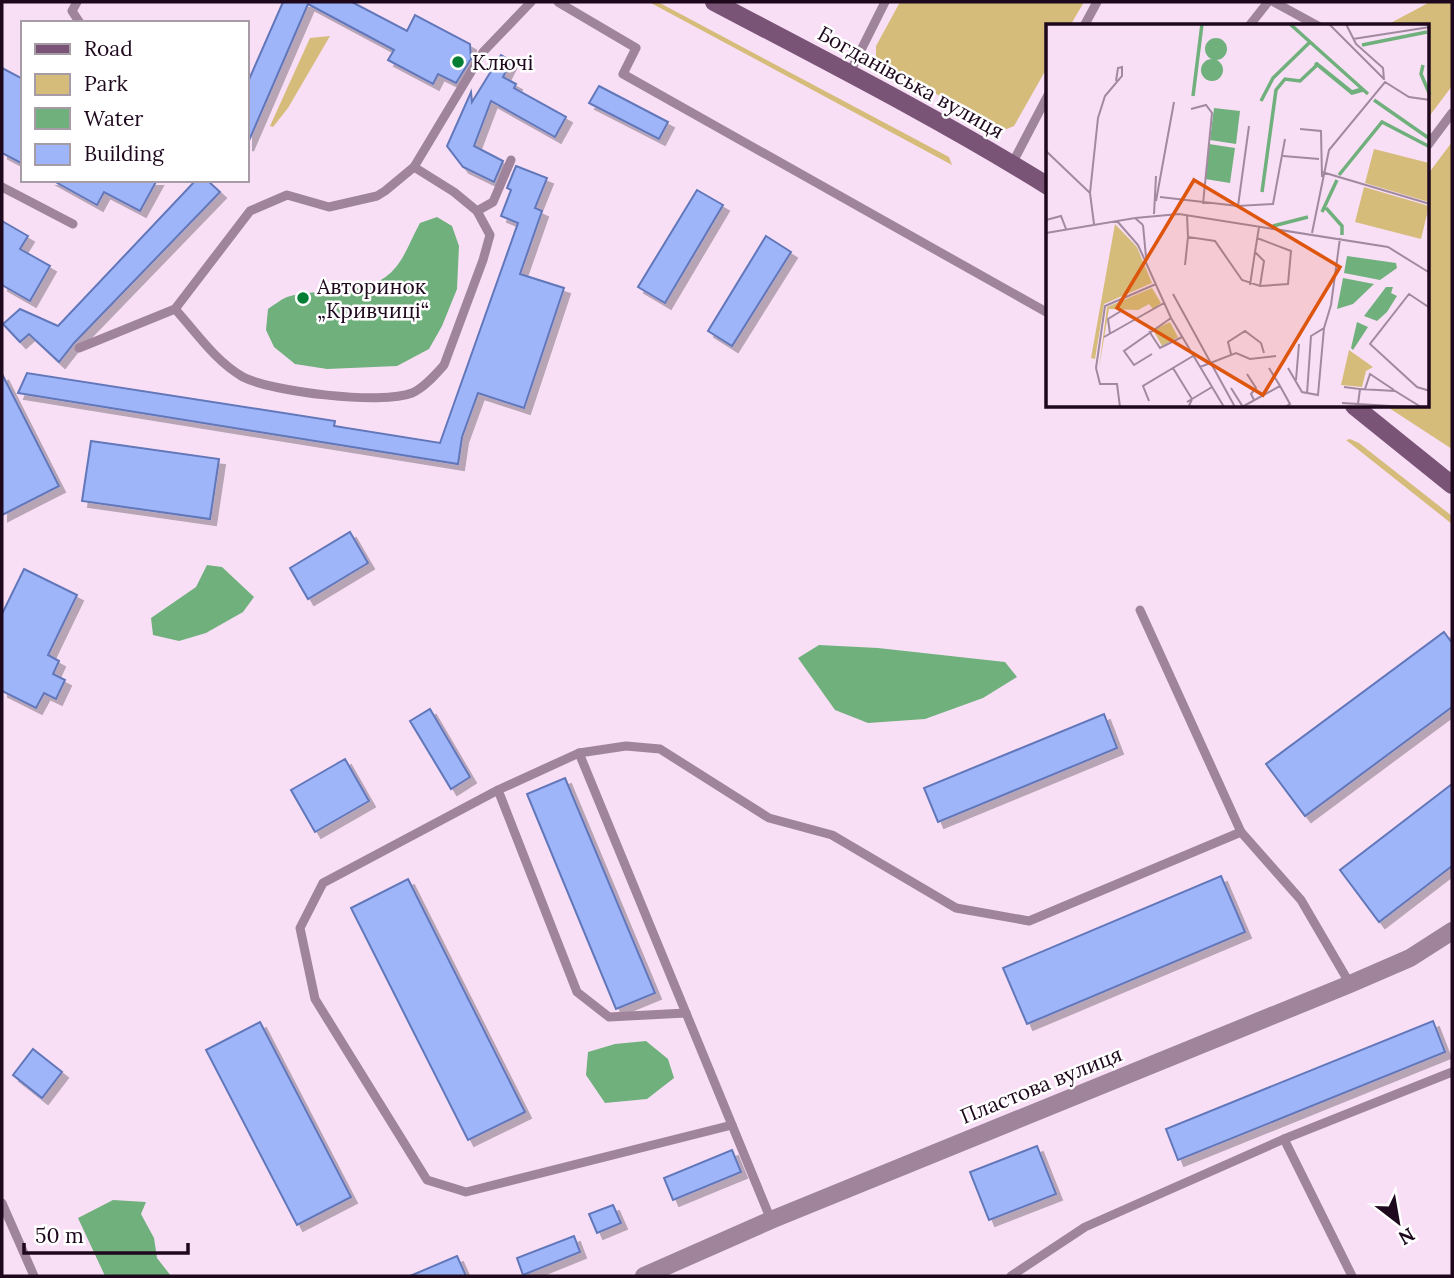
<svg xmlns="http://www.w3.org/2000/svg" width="1454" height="1278" viewBox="0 0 1454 1278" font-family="Lora,serif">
  <defs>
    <filter id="shadow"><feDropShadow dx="6" dy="6" stdDeviation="0" flood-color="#0004"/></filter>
  </defs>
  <rect width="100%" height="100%" fill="#f9dff6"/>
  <g fill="#d5bc7a">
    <path d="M 649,2 L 658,2 L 949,157 L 952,165 Z"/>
    <path d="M 900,2 L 1084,2 L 1070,26 L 1048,26 L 1048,66 L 1014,126 L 1002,131 L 876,60 L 876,46 Z"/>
    <path d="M 1430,2 L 1452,2 L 1452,86 L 1428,118 L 1428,26 L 1385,26 Z"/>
    <path d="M 330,36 L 288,108 L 273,127 L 270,126 L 310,38 Z"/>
    <path d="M 1452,142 L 1452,449 L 1386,406 L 1428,406 L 1428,174 Z"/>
    <path d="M 1350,439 L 1359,443 L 1452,516 L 1452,524 L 1346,440 Z"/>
  </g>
  <g fill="#70b07c">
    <path d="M 437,217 L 452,226 L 459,246 L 457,289 L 442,326 L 429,349 L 397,366 L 327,369 L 295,364 L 274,347 L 266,330 L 268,309 C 274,305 280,300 287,297 C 321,286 371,299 396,267 C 406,255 412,237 420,223 Z"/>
    <path d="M 207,565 L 222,567 L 254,597 L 243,612 L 206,633 L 179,641 L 153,635 L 151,618 L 196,587 Z"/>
    <path d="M 819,645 L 878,648 L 1005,662 L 1017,677 L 983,698 L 925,719 L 868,723 L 835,710 L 798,658 Z"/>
    <path d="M 646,1041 L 668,1059 L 674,1078 L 647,1099 L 605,1103 L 586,1075 L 588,1052 L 615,1044 Z"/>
    <path d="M 113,1200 L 146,1202 L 141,1214 L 154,1238 L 157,1258 L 171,1276 L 105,1276 L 78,1218 Z"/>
  </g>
  <g fill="#9eb6f9" stroke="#6277b9" stroke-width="2" filter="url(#shadow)">
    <path d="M 283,2 L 352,2 L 407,31 L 415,15 L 470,44 L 471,59 L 456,83 L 438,74 L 433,84 L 388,60 L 394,50 L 308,4 L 247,145 L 247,84 Z"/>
    <path d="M 501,55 L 511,61 L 503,77 L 516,84 L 514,88 L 566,117 L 555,137 L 491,101 L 474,146 L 503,161 L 494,182 L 463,167 L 447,146 L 471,92 L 472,102 Z"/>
    <path d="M 2,68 L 23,79 L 23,164 L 2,153 Z"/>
    <path d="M 599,86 L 668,122 L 659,139 L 589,103 Z"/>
    <path d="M 516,166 L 547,178 L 535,208 L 542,211 L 520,274 L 564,288 L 524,408 L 478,393 L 462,437 L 458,464 L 18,393 L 27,373 L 335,421 L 334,426 L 440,443 L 518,223 L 501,216 L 511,190 L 507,188 Z"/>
    <path d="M 52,180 L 157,180 L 140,211 L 104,192 L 97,205 Z"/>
    <path d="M 196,180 L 207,180 L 220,192 L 74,343 L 59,362 L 29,334 L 20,342 L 3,324 L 20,309 L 58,326 Z"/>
    <path d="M 697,190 L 723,205 L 665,303 L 638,287 Z"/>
    <path d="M 2,221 L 28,236 L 20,249 L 50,266 L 30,301 L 2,285 Z"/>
    <path d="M 766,236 L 791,252 L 732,346 L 708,331 Z"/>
    <path d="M 2,374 L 59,486 L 2,515 Z"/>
    <path d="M 91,441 L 219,459 L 210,519 L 82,501 Z"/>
    <path d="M 350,532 L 368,563 L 308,599 L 290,568 Z"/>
    <path d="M 24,569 L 77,595 L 48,655 L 59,661 L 53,674 L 65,680 L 56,699 L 44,693 L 36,708 L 2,691 L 2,614 Z"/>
    <path d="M 1444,632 L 1452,643 L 1452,707 L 1305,816 L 1266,764 Z"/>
    <path d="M 430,709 L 470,777 L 451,789 L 410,721 Z"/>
    <path d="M 1104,714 L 1117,748 L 938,822 L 924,788 Z"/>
    <path d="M 345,759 L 369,801 L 315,832 L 291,790 Z"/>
    <path d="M 565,778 L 655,993 L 616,1009 L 527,794 Z"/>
    <path d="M 1452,784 L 1452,866 L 1379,922 L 1340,870 Z"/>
    <path d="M 1221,876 L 1245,932 L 1027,1024 L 1003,968 Z"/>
    <path d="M 408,879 L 525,1112 L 468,1140 L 351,908 Z"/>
    <path d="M 1433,1021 L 1445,1052 L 1178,1160 L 1166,1129 Z"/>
    <path d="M 260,1022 L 351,1197 L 297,1225 L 206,1050 Z"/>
    <path d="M 33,1049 L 62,1072 L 42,1098 L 13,1075 Z"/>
    <path d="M 1037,1146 L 1056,1194 L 989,1220 L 970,1172 Z"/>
    <path d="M 732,1150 L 741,1172 L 673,1200 L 664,1178 Z"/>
    <path d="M 613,1205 L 621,1223 L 597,1233 L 589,1214 Z"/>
    <path d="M 574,1236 L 580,1252 L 523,1275 L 517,1258 Z"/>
    <path d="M 457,1256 L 466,1276 L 410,1276 Z"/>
  </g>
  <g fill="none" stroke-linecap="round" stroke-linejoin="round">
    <g stroke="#9f849c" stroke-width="9">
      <path d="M 77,2 L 72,11 L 80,23"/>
      <path d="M 558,2 L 636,48 L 623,74 L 1048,313"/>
      <path d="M 1274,2 L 1318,26"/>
      <path d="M 1084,26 L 1097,2"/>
      <path d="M 1249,26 L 1268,2"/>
      <path d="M 849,74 L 885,2"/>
      <path d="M 1428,145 L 1452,113"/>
      <path d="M 1012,164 L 1048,95"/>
      <path d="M 2,187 L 73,224"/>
      <path d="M 477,211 L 493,202 L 511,160"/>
      <path d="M 175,309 C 196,332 215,361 243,377 C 272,392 382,405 412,393 C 424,388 436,374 444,365 L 483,260 L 490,235 L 477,211 L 454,192 L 414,167"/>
      <path d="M 79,348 L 175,309 L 250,211 L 287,195 L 329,207 L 377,196 L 385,191 L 414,167 L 483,52 L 531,2"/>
      <path d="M 1140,610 L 1241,832"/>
      <path d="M 579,753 L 686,1013"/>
      <path d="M 498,790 L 323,883 L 300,928 L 315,999 L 427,1180 L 466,1192 L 732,1125"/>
      <path d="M 1284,1139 L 1352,1276"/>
      <path d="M 2,1203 L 34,1276"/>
      <path d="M 771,1220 L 686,1013 L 609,1017 L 577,992 L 498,790 L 579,753 L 626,746 L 660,749 L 769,818 L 832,835 L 956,908 L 1029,921 L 1241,832 L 1301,900 L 1350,984"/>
      <path d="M 1011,1276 L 1085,1227 L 1284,1139 L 1452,1072"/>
    </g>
    <path stroke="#9f849c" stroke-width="18" d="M 644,1276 L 771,1220 L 1350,984 L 1410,958 L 1452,931"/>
    <g stroke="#7a5477" stroke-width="18">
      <path d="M 714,2 C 826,61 940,119 1048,186"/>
      <path d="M 1354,406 L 1452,485"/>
    </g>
  </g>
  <g fill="#037e35" stroke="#fff" stroke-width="2.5">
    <circle cx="458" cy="62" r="7"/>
    <circle cx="303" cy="298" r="7"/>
  </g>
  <g text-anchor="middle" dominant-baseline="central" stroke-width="5" stroke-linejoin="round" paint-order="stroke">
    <g font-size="21" fill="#1e081d" stroke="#fff" text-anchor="start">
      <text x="472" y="62">Ключі</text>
      <text x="317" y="286">Авторинок<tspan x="317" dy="24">„Кривчиці“</tspan></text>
    </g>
    <g font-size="21" fill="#1e081d" stroke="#fff">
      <text transform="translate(911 82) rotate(29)">Богданівська вулиця</text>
      <text transform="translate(1041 1085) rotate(-22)">Пластова вулиця</text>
    </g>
  </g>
  <g transform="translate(1046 24)">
    <rect width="383" height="383" fill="#f9dff6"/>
    <path d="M 328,125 L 383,139 L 383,178 L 319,159 ZM 318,163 L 383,182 L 375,215 L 309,198 ZM 69,200 L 91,223 L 106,259 L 58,280 L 49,335 L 45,334 ZM 106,264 L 115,279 L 107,285 L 103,280 L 92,286 L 63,285 L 53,344 L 61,283 ZM 124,298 L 132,313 L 116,322 L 107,306 ZM 303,326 L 327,343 L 320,347 L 316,363 L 295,361 Z" fill="#d5bc7a"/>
    <path d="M159 25a11 11 0 1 1 22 0a11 11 0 1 1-22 0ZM155 46a11 11 0 1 1 22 0a11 11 0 1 1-22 0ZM 168,84 L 194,87 L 190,120 L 164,116 ZM 163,120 L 189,124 L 184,159 L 159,155 ZM 301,232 L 350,239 L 351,244 L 334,256 L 298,249 ZM 297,254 L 328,260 L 307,280 L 291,285 ZM 340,263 L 347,263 L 345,269 L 351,272 L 341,288 L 331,297 L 318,292 ZM 311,298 L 322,303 L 307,326 L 305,324 Z" fill="#70b07c"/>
    <path fill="none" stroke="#70b07c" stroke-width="3.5" d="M 244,0 L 322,70M 316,21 L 381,8M 269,39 L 306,69 L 317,66M 270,39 L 306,68 L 316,65M 377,41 L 375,50 L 384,71M 147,72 L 156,0M 328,76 L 384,115M 215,77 L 227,54 L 264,18M 293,151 L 336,98 L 384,123M 216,168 L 230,66 L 239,55 L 254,57 L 271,41M 280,184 L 296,202 L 296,211M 276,188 L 291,156M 227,202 L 262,193"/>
    <path fill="none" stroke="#a1899f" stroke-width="2" d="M 283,0 L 338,55M 300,0 L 310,20 L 337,44 L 338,56M 307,15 L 384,3M 145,85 L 160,81 L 166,89 L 157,180M 203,102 L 192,182 L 227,180 L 239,115M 254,105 L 275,107 L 276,153M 0,127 L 44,169 L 48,200M 237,132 L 273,135M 276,148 L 384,180M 44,169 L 52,94 L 59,72 L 76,52 L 76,43 L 72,44 L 70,57M 114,173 L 192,182M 110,177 L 128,78M 108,190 L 110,152M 141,191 L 142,213 L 169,217 L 196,256 L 214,262 L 218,237 L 209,228 L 213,203M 89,194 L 133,190 L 342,223 L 384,249M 0,196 L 15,192 L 20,205M 71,197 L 92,221 L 125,294 L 178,383M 97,201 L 100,233M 0,209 L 89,194 L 97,201M 266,209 L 283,126 L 339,58 L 363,73 L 384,76M 211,214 L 245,227 L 242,260 L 214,262M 139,241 L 142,213M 204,261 L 209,228M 127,270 L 189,383M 384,284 L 363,270 L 324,320 L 371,363 L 384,367M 103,307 L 114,324 L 136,313M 64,310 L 62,295 L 75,287M 58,313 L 118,279M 106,330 L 88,341 L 78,327 L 125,294M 185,330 L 182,318 L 199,307 L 215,319 L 218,329M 154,343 L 190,329 L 204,335 L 230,332M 127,344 L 146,375 L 143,382M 242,344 L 256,368 L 272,371 L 278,304M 201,350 L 210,364 L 205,370 L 208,376M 250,356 L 253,320M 234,362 L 244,380 L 239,383M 298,363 L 314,365 L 312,380M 185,364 L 197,383M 314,365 L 349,367 L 375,383M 319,365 L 324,350 L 348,366M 261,370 L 265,312 L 278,304 L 285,281 L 294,214M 103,377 L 97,362 L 147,332M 141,378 L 166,363M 296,379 L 361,383M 74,383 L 71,360 L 54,360 L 50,344 L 59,282 L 110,260M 196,383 L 234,362 L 223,344"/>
    <path fill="#de550d" fill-opacity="0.15" stroke="#de550d" stroke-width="3.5" d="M 148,156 L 294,243 L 217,371 L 71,284 Z"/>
    <rect width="383" height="383" fill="none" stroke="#1e081d" stroke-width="3.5"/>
  </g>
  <rect width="1454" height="1278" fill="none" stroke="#1e081d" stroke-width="7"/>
  <rect x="21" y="21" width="228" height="161" fill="#ffffff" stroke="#a59ca5" stroke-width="2"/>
  <rect x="35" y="44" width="35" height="10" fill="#7a5477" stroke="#a59ca5" stroke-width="2"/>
  <text x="84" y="56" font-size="21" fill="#1e081d">Road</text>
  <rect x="35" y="74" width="35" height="21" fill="#d5bc7a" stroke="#a59ca5" stroke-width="2"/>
  <text x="84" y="91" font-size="21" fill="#1e081d">Park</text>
  <rect x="35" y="108" width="35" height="21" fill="#70b07c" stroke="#a59ca5" stroke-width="2"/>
  <text x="84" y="126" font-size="21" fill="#1e081d">Water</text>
  <rect x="35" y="144" width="35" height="21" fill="#9eb6f9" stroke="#a59ca5" stroke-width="2"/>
  <text x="84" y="161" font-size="21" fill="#1e081d">Building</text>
  <g transform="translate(1398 1222) rotate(149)" stroke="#ffffff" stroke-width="5" paint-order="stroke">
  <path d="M0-5L12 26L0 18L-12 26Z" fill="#1e081d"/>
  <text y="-10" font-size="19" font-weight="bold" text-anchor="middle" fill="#1e081d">N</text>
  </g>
  <path d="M24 1243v10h164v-10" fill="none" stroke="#1e081d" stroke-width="3.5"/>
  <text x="35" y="1243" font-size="21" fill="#1e081d" stroke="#ffffff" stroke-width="5" paint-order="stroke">50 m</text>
</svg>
